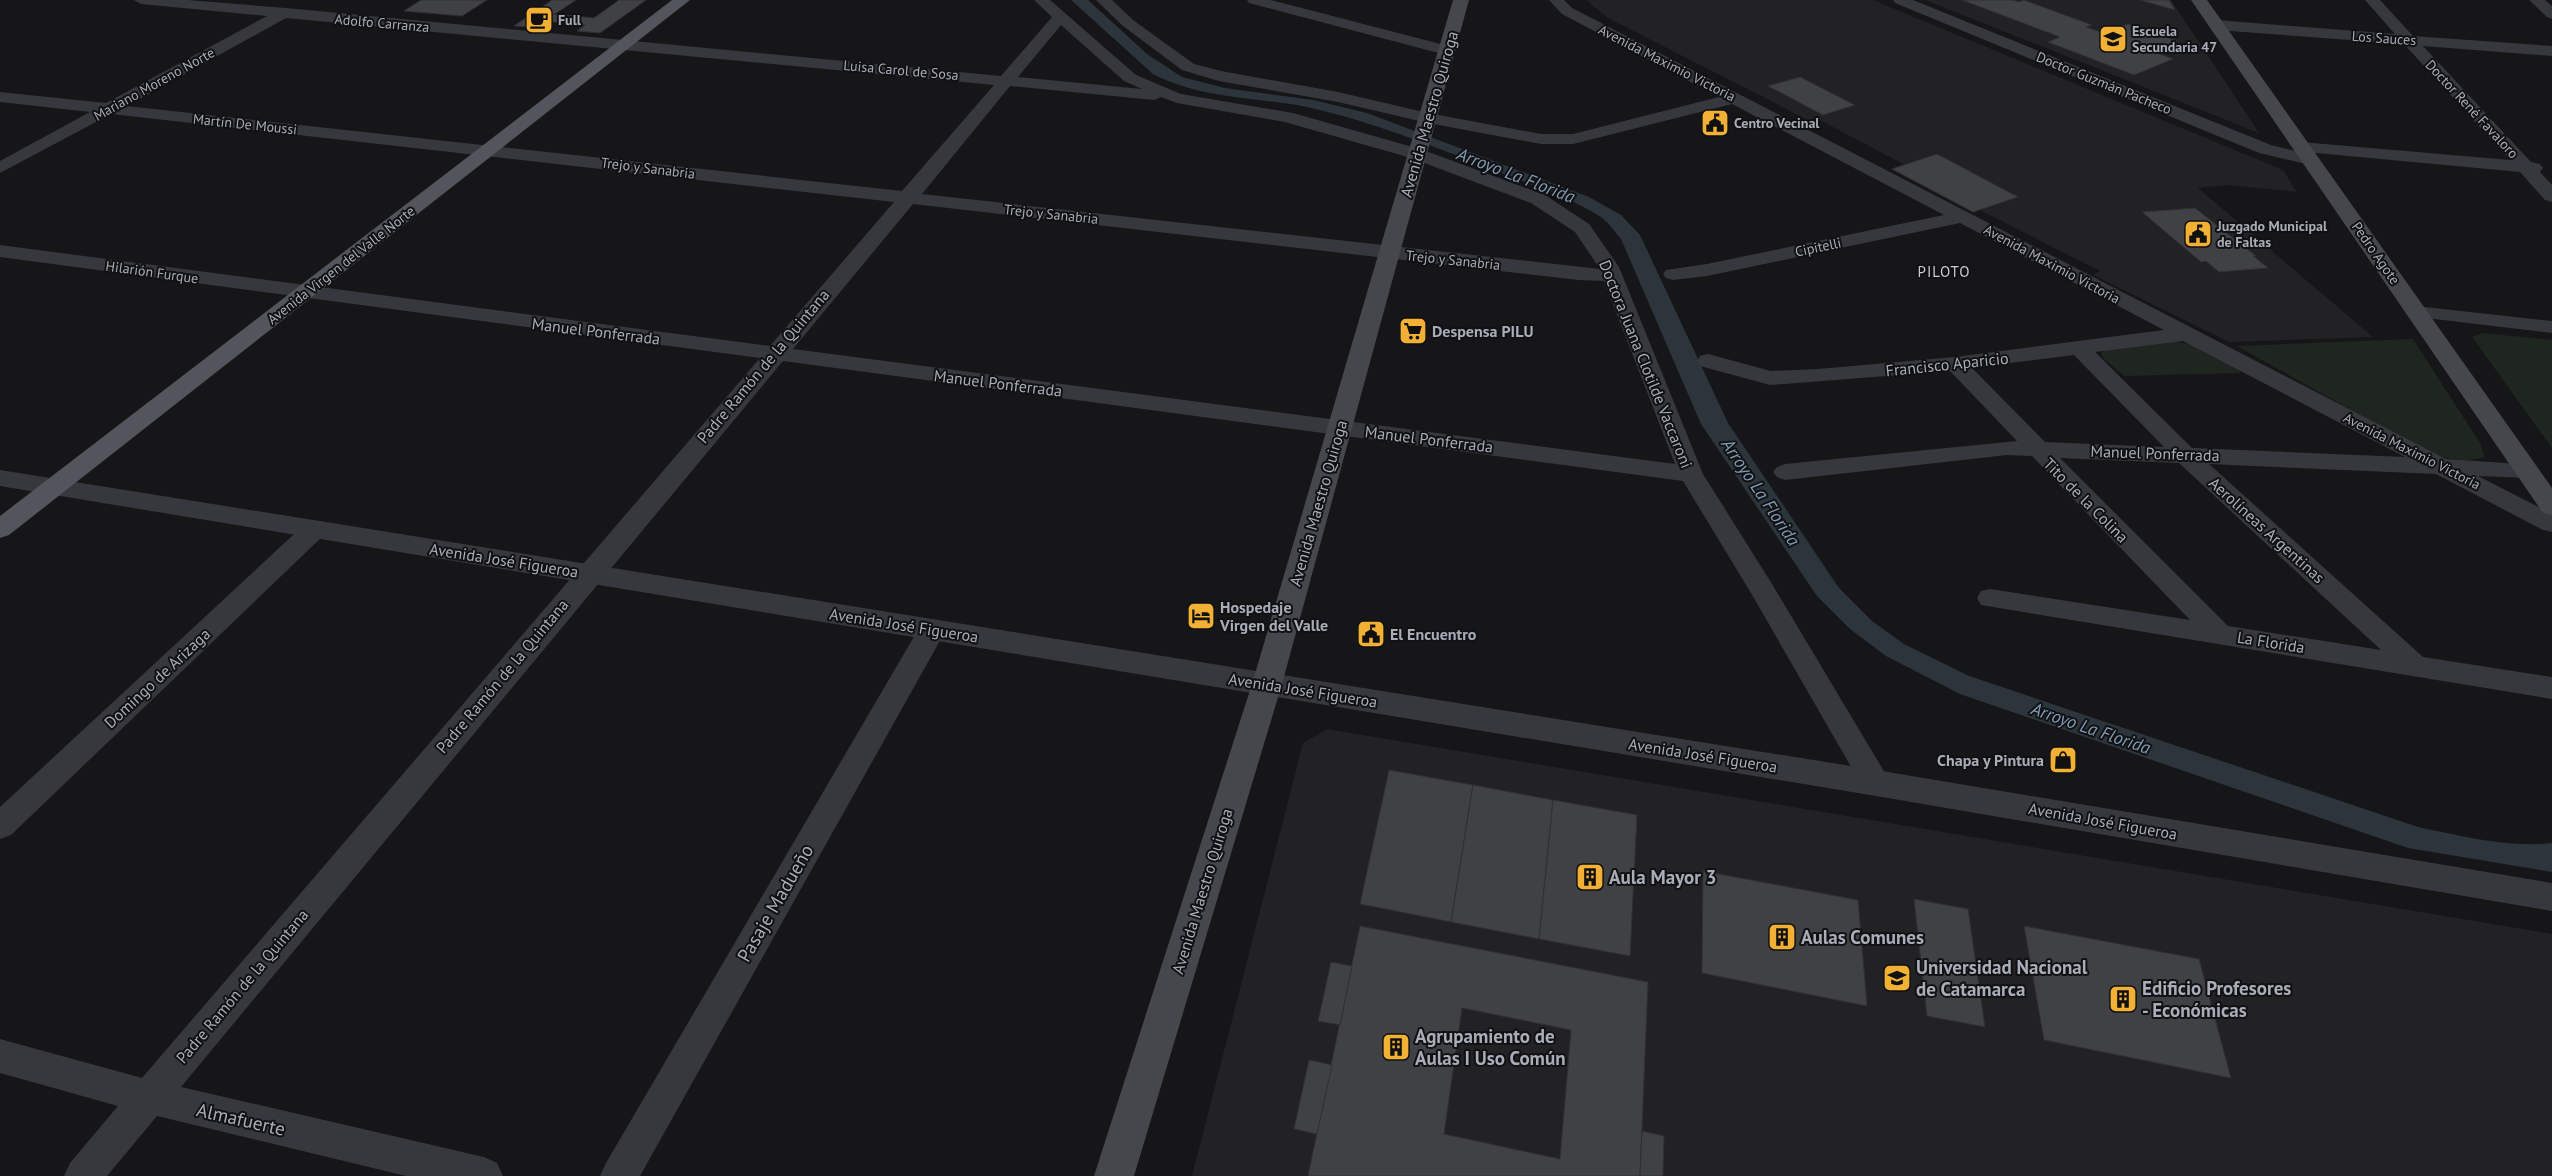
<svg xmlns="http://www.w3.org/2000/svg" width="2552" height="1176" viewBox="0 0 2552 1176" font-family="'PT Sans',sans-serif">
  <rect width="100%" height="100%" fill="#161618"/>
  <g fill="#222225">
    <path d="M 1586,0 L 1873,0 L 2283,170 L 2297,192 L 2228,185 L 2198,188 L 2373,337 L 2229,342 L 2093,275 L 2100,271 L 1980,210 L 1973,212 L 1892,169 L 1903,164 L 1816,118 L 1808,120 L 1608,18 Z"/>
    <path d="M 1925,0 L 2171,0 L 2259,133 Z"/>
    <path d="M 1327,729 L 2552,934 L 2552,1176 L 1192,1176 L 1303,743 Z"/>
  </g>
  <g fill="#1e261f">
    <path d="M 2482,333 L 2552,340 L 2552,448 L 2472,337 Z"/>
    <path d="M 2413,339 L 2480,443 L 2485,457 C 2461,464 2443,458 2421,449 L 2237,346 Z"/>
    <path d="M 2171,341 L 2193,345 L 2239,369 L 2241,373 L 2124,376 L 2102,357 L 2101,353 L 2105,350 Z"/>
  </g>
  <path fill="#2c353c" d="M 1071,0 L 1088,0 L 1147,54 L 1182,77 L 1225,88 L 1313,100 L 1367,113 L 1589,197 L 1621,215 L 1640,235 L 1728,423 L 1839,588 L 1872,621 L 1904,644 L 1969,676 L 2418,827 C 2462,836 2507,848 2552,843 L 2552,872 L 2408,848 L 1960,694 L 1886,656 L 1850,629 L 1817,596 L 1701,424 L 1621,239 C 1615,232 1609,223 1601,217 C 1571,198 1536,187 1504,174 C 1440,149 1375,122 1307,107 C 1256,97 1201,99 1153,74 Z"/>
  <g fill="#404145" stroke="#303034" fill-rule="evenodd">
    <path d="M 421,0 L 487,0 L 462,16 L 404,11 Z"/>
    <path d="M 552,0 L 576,0 L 535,27 L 514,26 Z"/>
    <path d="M 619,0 L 646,0 L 600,33 L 577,31 L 585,25 L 544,21 L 554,14 L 594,18 Z"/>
    <path d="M 1962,0 L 2013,0 L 2019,2 L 2024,0 L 2092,25 L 2086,27 L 2103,33 L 2128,24 L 2177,41 L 2152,51 L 2173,59 L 2134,75 L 2048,42 L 2060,37 Z"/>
    <path d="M 2140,0 L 2169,0 L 2175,10 Z"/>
    <path d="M 1800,77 L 1855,105 L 1823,115 L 1768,86 Z"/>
    <path d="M 1937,154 L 2018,197 L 1973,212 L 1892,169 Z"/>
    <path d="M 2195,208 L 2256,256 L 2253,256 L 2268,268 L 2219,272 L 2206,261 L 2201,262 L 2142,212 Z"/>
    <path d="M 1389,770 L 1473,785 L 1451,922 L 1360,904 Z"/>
    <path d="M 1473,785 L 1553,800 L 1539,939 L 1451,922 Z"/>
    <path d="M 1553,800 L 1637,815 L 1630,956 L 1539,939 Z"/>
    <path d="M 1703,871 L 1858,900 L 1867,1006 L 1702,973 Z"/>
    <path d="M 1914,899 L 1968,909 L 1985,1027 L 1927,1016 Z"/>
    <path d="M 1360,926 L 1648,982 L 1640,1176 L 1308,1176 ZM 1462,1008 L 1571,1030 L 1560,1159 L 1444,1134 Z"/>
    <path d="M 2024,926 L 2199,959 L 2231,1078 L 2044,1040 Z"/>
    <path d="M 1331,962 L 1352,966 L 1340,1025 L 1318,1021 Z"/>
    <path d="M 1309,1060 L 1332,1065 L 1317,1134 L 1294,1129 Z"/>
    <path d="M 1642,1131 L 1664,1136 L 1663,1176 L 1640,1176 Z"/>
  </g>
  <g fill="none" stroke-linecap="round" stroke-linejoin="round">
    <g fill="#37383d" fill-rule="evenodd">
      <path d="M 134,0 L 188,0 L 286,8 L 1001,76 L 1052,17 L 1034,0 L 1050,0 L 1136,75 L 1181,94 L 1293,113 L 1423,150 L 1545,195 L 1589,224 L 1619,267 L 1703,474 L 1772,584 L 1891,783 L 1887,791 L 1876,795 L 1865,791 L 1751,593 L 1683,481 L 783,361 L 181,1087 L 484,1157 L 497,1163 L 503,1176 L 406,1176 L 157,1116 L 107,1176 L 64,1176 L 70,1163 L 118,1106 L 0,1073 L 0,1039 L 142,1078 L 760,358 L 0,257 L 0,245 L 770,346 L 894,202 L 111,114 L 0,173 L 0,161 L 90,112 L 0,102 L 0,92 L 106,103 L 267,16 L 141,4 ZM 286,18 L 994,85 L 902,191 L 127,106 ZM 1061,25 L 1124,81 L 1142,89 L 1018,77 ZM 1010,86 L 1154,100 L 1161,97 L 1177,103 L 1285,122 L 1411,158 L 1531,203 L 1575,232 L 1600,269 L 922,194 ZM 913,204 L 1579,280 L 1604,281 L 1675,464 L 793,349 Z"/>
      <path d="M 1096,0 L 1112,0 L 1133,20 L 1194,64 L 1221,71 L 1338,92 L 1428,113 L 1541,134 L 1573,134 L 1719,97 L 1562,14 L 1549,0 L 1564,0 L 1572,8 L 2446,459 L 2534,465 L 2538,470 L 2534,475 L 2526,478 L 2478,476 L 2552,514 L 2552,532 L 2543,530 L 2436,474 L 2209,464 L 2423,657 L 2552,677 L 2552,699 L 1981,605 L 1977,598 L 1981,591 L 1990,589 L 2190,620 L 2032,456 L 2007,455 L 1785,480 L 1777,477 L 1773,472 L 1777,467 L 1785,464 L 2017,441 L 1950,371 L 1770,385 L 1700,366 L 1697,361 L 1700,356 L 1708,354 L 1771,371 L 1818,369 L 1955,357 L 2164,330 L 1960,223 L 1707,276 L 1673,280 L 1666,278 L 1663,274 L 1666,270 L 1707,264 L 1944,215 L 1732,104 L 1573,144 L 1541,144 L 1428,123 L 1338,102 L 1219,81 L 1182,70 L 1123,26 ZM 2183,341 L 2405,457 L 2192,448 L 2095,352 ZM 2074,355 L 2164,447 L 2045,442 L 1972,368 ZM 2060,458 L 2179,463 L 2381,650 L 2228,626 Z"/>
      <path d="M 1247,0 L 1271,0 L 1452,47 L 1454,50 L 1446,55 L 1249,3 Z"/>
      <path d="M 1893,0 L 1913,0 L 2271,145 L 2316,156 L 2319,160 L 2316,164 L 2310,165 L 2259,153 L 1895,3 Z"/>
      <path d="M 2365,0 L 2380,0 L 2413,36 L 2552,46 L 2552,56 L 2423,46 L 2531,162 L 2540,164 L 2543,168 L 2540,172 L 2552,185 L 2552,202 L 2545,200 L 2520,172 L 2295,151 L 2292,147 L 2295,143 L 2301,142 L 2510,160 L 2404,44 L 2216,30 L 2208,25 L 2216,20 L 2395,34 Z"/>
      <path d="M 2529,0 L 2545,0 L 2552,6 L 2552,19 L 2547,17 Z"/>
      <path d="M 2416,306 L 2552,321 L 2552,333 L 2409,316 L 2406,312 L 2409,308 Z"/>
      <path d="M 315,521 L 324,523 L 328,529 L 324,535 L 11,835 L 0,839 L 0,807 L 306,523 Z"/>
      <path d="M 932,620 L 942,623 L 946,630 L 640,1176 L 600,1176 L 606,1163 L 922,623 Z"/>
    </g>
    <path fill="#37383d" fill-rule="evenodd" d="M 0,470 L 1876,770 L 2552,883 L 2552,911 L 1876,796 L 0,486 Z"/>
    <g fill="#45474d" fill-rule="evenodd">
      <path d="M 1453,0 L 1469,0 L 1282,684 L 1134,1176 L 1094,1176 L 1252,684 Z"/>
      <path d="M 2191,0 L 2207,0 L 2552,488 L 2552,515 L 2543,513 Z"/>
    </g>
    <path fill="#53555c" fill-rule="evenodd" d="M 672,0 L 690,0 L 9,535 L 0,538 L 0,516 Z"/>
  </g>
  <defs>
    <symbol id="cafe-square" viewBox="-11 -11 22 22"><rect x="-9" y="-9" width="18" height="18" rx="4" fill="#f2b134" stroke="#111113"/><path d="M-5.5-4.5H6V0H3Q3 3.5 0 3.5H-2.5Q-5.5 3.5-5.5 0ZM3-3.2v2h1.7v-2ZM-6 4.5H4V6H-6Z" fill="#111"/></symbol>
    <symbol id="school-square" viewBox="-11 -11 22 22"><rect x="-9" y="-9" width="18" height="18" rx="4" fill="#f2b134" stroke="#111113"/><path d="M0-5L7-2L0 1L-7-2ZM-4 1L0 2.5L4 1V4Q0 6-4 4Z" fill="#111"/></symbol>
    <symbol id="civic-square" viewBox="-11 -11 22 22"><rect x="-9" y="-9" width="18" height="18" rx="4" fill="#f2b134" stroke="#111113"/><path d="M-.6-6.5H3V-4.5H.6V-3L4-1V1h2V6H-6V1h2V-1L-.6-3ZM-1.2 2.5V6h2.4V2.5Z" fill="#111"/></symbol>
    <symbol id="supermarket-square" viewBox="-11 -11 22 22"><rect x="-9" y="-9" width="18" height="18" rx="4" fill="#f2b134" stroke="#111113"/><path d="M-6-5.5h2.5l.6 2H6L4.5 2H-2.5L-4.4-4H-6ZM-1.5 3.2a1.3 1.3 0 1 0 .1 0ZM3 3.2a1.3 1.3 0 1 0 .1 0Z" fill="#111"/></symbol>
    <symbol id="hotel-square" viewBox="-11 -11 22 22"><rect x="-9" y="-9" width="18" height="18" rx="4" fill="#f2b134" stroke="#111113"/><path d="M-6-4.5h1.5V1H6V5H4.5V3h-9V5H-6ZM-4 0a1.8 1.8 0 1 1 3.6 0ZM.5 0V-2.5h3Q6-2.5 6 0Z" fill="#111"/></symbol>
    <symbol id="shop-square" viewBox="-11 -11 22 22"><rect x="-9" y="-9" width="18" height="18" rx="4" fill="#f2b134" stroke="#111113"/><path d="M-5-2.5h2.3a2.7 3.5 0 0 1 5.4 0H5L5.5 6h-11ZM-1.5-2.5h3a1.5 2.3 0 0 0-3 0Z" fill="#111"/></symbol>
    <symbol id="building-square" viewBox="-11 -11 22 22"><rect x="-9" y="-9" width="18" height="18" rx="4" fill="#f2b134" stroke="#111113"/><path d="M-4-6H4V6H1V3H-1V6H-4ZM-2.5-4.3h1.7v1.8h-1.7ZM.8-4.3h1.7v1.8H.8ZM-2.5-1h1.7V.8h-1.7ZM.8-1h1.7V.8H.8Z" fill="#111"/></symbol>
    <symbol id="university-square" viewBox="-11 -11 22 22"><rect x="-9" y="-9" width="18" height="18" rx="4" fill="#f2b134" stroke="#111113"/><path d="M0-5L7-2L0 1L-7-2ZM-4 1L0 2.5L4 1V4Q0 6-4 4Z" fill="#111"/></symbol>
  </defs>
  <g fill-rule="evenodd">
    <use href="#cafe-square" x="523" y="4" width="32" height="32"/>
    <use href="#school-square" x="2097" y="23" width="32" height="32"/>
    <use href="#civic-square" x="1699" y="107" width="32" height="32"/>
    <use href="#civic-square" x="2182" y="218" width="32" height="32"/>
    <use href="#supermarket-square" x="1397" y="315" width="32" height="32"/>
    <use href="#hotel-square" x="1185" y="600" width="32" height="32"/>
    <use href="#civic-square" x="1355" y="618" width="32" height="32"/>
    <use href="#shop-square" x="2047" y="744" width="32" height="32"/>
    <use href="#building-square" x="1574" y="861" width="32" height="32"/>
    <use href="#building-square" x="1766" y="921" width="32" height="32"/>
    <use href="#university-square" x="1881" y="962" width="32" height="32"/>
    <use href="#building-square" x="2107" y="983" width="32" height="32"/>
    <use href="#building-square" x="1380" y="1031" width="32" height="32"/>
  </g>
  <g text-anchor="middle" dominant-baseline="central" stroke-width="4" stroke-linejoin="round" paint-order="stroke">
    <g font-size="14" font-weight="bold" fill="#a8adb8" stroke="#111113" text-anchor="start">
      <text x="558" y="20">Full</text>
      <text x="2132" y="31">Escuela<tspan x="2132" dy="16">Secundaria 47</tspan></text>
      <text x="1734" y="123">Centro Vecinal</text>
      <text x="2217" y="226">Juzgado Municipal<tspan x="2217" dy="16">de Faltas</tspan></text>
    </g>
    <g font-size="14" fill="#a8adb8" stroke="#111113">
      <text transform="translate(382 23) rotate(5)">Adolfo Carranza</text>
      <text transform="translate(2384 38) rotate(4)">Los Sauces</text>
      <text transform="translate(1667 63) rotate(27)">Avenida Maximio Victoria</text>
      <text transform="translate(901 70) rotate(5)">Luisa Carol de Sosa</text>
      <text transform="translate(2104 83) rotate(22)">Doctor Guzmán Pacheco</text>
      <text transform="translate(154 84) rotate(-29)">Mariano Moreno Norte</text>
      <text transform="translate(2472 109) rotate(47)">Doctor René Favaloro</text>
      <text transform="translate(245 124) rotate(6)">Martín De Moussi</text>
      <text transform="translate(648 168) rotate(7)">Trejo y Sanabria</text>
      <text transform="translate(1051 214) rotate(6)">Trejo y Sanabria</text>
      <text transform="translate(1818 247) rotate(-12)">Cipitelli</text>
      <text transform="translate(2376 253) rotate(55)">Pedro Agote</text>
      <text transform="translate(1453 260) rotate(6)">Trejo y Sanabria</text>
      <text transform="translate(2052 264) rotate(28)">Avenida Maximio Victoria</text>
      <text transform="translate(341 265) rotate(-38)">Avenida Virgen del Valle Norte</text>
      <text transform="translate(152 272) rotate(8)">Hilarión Furque</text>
      <text transform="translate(2412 451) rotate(27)">Avenida Maximio Victoria</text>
    </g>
    <g font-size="15" letter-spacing="1" fill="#c9ccd4" stroke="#111113">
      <text x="1944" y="271">PILOTO</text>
    </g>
    <g font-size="16" fill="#a8adb8" stroke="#111113">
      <text transform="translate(1429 114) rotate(-74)">Avenida Maestro Quiroga</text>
      <text transform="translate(596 331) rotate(7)">Manuel Ponferrada</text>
      <text transform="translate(1646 364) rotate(68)">Doctora Juana Clotilde Vaccaroni</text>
      <text transform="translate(1947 364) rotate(-6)">Francisco Aparicio</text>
      <text transform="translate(763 366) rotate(-50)">Padre Ramón de la Quintana</text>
      <text transform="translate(998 383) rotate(7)">Manuel Ponferrada</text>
      <text transform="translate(1429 439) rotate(7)">Manuel Ponferrada</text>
      <text transform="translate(2155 453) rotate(2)">Manuel Ponferrada</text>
      <text transform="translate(2086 500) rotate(45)">Tito de la Colina</text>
      <text transform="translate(1318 503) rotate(-74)">Avenida Maestro Quiroga</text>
      <text transform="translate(2267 530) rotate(42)">Aerolíneas Argentinas</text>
      <text transform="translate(504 560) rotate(9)">Avenida José Figueroa</text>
      <text transform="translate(904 625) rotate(9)">Avenida José Figueroa</text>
      <text transform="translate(2271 642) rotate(9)">La Florida</text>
      <text transform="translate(502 676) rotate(-50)">Padre Ramón de la Quintana</text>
      <text transform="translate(157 678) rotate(-43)">Domingo de Arizaga</text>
      <text transform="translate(1303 690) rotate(9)">Avenida José Figueroa</text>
      <text transform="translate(1703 755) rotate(9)">Avenida José Figueroa</text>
      <text transform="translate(2103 821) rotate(10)">Avenida José Figueroa</text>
      <text transform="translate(1202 891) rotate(-73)">Avenida Maestro Quiroga</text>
      <text transform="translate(242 986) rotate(-50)">Padre Ramón de la Quintana</text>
    </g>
    <g font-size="16" font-weight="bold" fill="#a8adb8" stroke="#111113" text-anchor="start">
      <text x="1432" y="331">Despensa PILU</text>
      <text x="1220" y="607">Hospedaje<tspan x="1220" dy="18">Virgen del Valle</tspan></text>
      <text x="1390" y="634">El Encuentro</text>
      <text x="2044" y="760" text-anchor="end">Chapa y Pintura</text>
    </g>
    <g font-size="18" font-style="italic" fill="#7f9bb3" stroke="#111113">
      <text transform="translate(1516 175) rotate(21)">Arroyo La Florida</text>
      <text transform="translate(1761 492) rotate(56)">Arroyo La Florida</text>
      <text transform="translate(2091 728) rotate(19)">Arroyo La Florida</text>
    </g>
    <g font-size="19" font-weight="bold" fill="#a8adb8" stroke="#111113" text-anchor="start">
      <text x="1609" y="877">Aula Mayor 3</text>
      <text x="1801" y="937">Aulas Comunes</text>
      <text x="1916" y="967">Universidad Nacional<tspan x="1916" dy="22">de Catamarca</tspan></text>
      <text x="2142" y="988">Edificio Profesores<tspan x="2142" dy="22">- Económicas</tspan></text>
      <text x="1415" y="1036">Agrupamiento de<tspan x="1415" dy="22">Aulas I Uso Común</tspan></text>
    </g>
    <g font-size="19" fill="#a8adb8" stroke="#111113">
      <text transform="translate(775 903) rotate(-60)">Pasaje Madueño</text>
      <text transform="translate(241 1119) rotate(13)">Almafuerte</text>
    </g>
  </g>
</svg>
